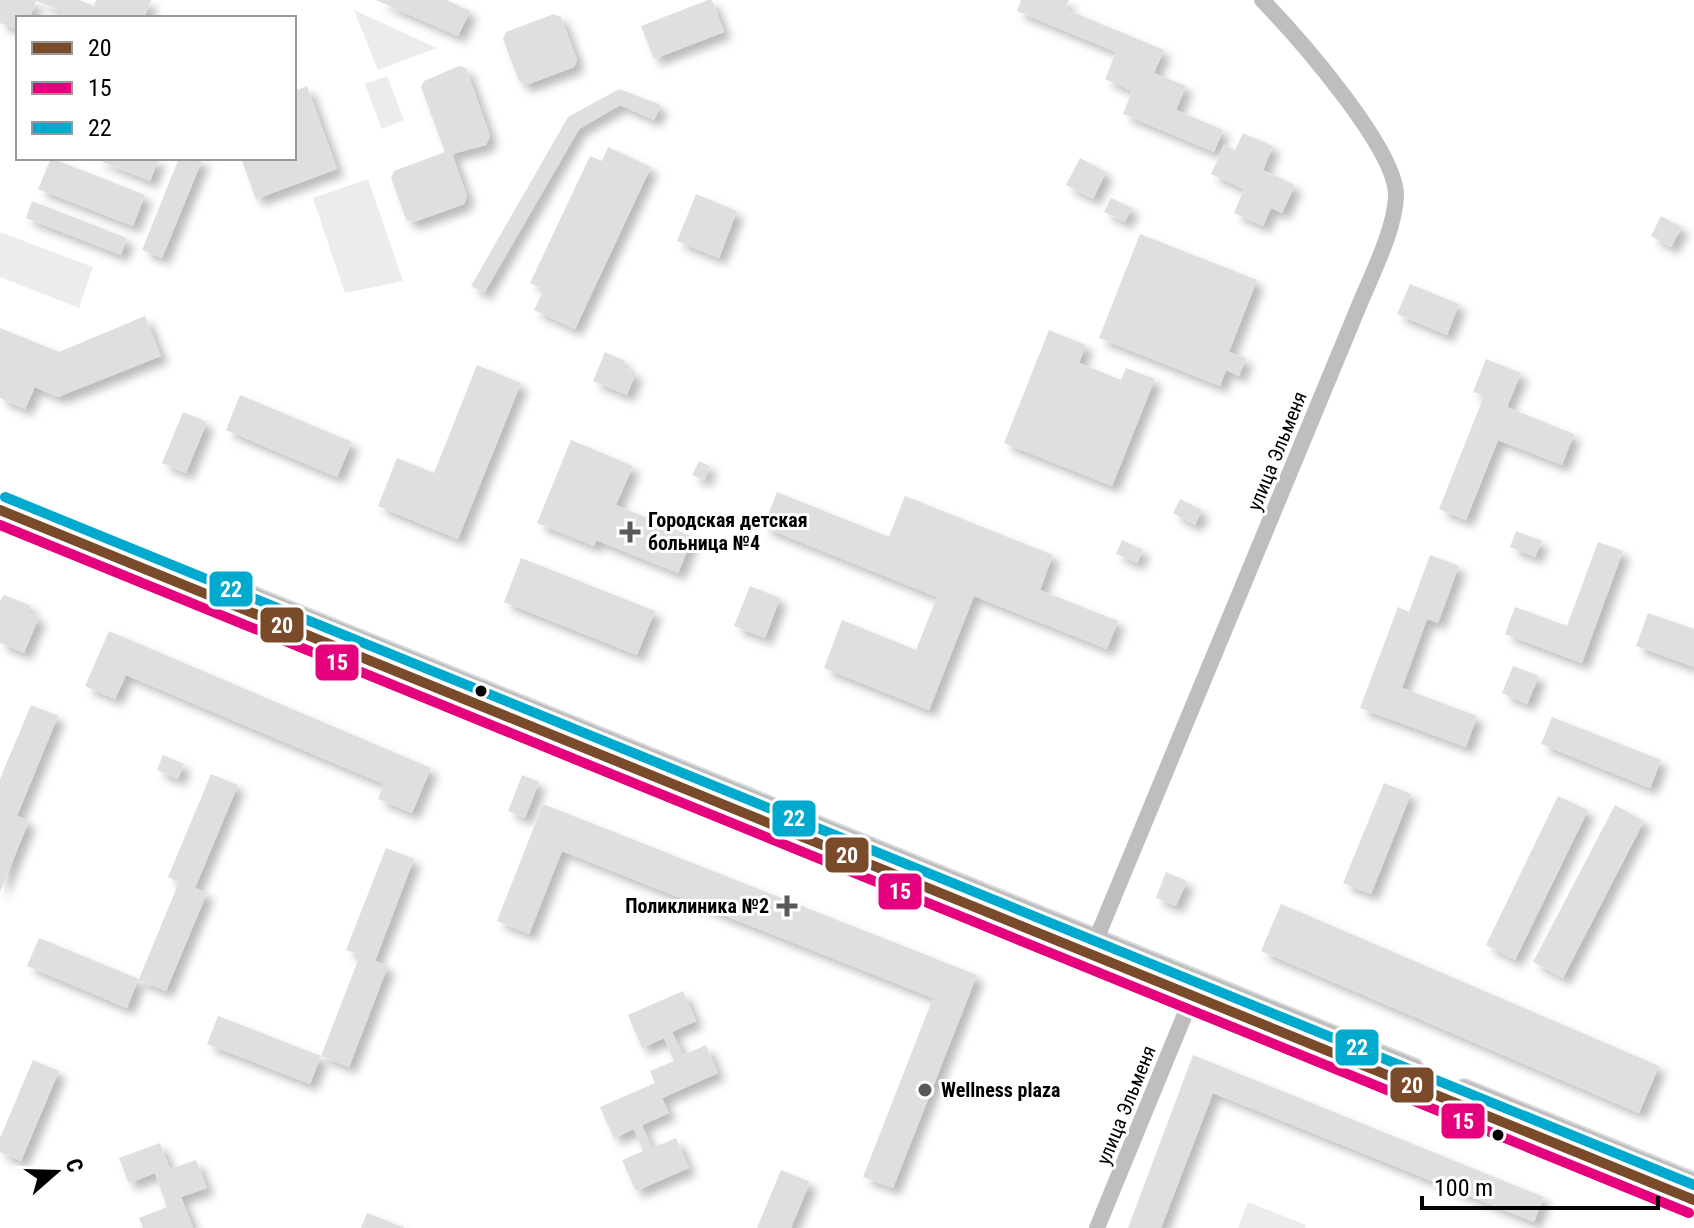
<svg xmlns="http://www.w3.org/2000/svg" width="1694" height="1228" viewBox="0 0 1694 1228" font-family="'Roboto Condensed',sans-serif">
  <defs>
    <filter id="shadow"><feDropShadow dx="7" dy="7" stdDeviation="4" flood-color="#0004"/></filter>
  </defs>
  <rect width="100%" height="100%" fill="#fff"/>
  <g fill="#ececec">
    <path d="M 354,10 L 437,48 L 378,70 Z"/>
    <path d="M 387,76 L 404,120 L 382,129 L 365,84 Z"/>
    <path d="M 368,179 L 403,281 L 345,293 L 313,198 Z"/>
    <path d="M 0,232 L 93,267 L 79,308 L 0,277 Z"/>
    <path d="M 1248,1202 L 1306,1225 L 1305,1228 L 1238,1228 Z"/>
  </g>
  <g fill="#dfdfdf" filter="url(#shadow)">
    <path d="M 0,0 L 79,0 L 94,6 L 96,0 L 151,0 L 144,18 L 114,15 L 60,18 L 63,11 L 36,1 L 30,18 L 18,18 L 18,30 L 0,23 Z"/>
    <path d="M 376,0 L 447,0 L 470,11 L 458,36 Z"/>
    <path d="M 708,0 L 712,0 L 724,32 L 654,59 L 641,26 Z"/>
    <path d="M 1021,0 L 1069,0 L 1065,9 L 1164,50 L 1154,73 L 1186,86 L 1176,110 L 1223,130 L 1214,152 L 1123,114 L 1132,91 L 1105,79 L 1116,52 L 1017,11 Z"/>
    <path d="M 554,14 L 561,17 L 577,60 L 574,67 L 526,85 L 519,81 L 503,39 L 506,32 Z"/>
    <path d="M 459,66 L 466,68 L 490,136 L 486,145 L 452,154 L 467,196 L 464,204 L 414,222 L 406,219 L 391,178 L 394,171 L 445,152 L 421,87 L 424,81 Z"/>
    <path d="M 307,86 L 337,169 L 256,199 L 241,158 L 294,158 L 294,91 Z"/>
    <path d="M 619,89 L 661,105 L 654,120 L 620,105 L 579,129 L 484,293 L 471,286 L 568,117 Z"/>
    <path d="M 1243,133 L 1273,146 L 1263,170 L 1295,185 L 1282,213 L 1271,208 L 1263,226 L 1234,213 L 1244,189 L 1211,174 L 1224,145 L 1235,150 Z"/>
    <path d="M 608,147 L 651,167 L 575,329 L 534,310 L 544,289 L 530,283 L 590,156 L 602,161 Z"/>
    <path d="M 51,158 L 145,195 L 133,226 L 38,189 Z"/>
    <path d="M 93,158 L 159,158 L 150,181 Z"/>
    <path d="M 179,158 L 203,158 L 162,258 L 142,250 Z"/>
    <path d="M 1080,158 L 1106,172 L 1093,199 L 1066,185 Z"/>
    <path d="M 696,194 L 737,211 L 719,258 L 677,241 Z"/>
    <path d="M 1111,198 L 1132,208 L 1125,222 L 1104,212 Z"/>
    <path d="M 32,201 L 127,238 L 121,255 L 26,218 Z"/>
    <path d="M 1661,216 L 1682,227 L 1671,247 L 1651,236 Z"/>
    <path d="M 1140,234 L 1257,280 L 1229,352 L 1246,358 L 1239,376 L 1226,370 L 1220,386 L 1099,338 Z"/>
    <path d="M 1410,284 L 1459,304 L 1447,335 L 1397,314 Z"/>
    <path d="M 145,316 L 161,356 L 58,397 L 35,387 L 25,409 L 0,398 L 0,328 L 59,352 Z"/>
    <path d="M 1049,330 L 1086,345 L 1079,363 L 1121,380 L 1126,368 L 1155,379 L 1112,486 L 1004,443 Z"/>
    <path d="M 605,352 L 625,361 L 623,367 L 636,373 L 627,395 L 593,381 Z"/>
    <path d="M 1486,359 L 1521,373 L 1507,407 L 1574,434 L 1562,465 L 1498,440 L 1466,520 L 1439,509 L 1484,396 L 1473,392 Z"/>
    <path d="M 477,365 L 521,383 L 458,539 L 378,506 L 397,458 L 434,473 Z"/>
    <path d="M 240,395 L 352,442 L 337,477 L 226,430 Z"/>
    <path d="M 183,412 L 207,422 L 186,473 L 162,463 Z"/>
    <path d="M 571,440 L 633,466 L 616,505 L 693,537 L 678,573 L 596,540 L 594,546 L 537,523 Z"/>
    <path d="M 699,461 L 710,466 L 704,480 L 692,475 Z"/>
    <path d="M 777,492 L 889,537 L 905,496 L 1053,555 L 1040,590 L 1118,621 L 1107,649 L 974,596 L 929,710 L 824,668 L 842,620 L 916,650 L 937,597 L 763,527 Z"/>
    <path d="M 1180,499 L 1202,510 L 1195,525 L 1173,513 Z"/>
    <path d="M 1516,531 L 1542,541 L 1535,557 L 1510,547 Z"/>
    <path d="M 1122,540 L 1143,550 L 1137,563 L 1116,554 Z"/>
    <path d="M 1598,542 L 1623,551 L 1582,663 L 1505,634 L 1515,607 L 1567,626 Z"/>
    <path d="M 1430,555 L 1459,566 L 1438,623 L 1427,619 L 1402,688 L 1477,716 L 1466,747 L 1360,708 L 1398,607 L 1409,612 Z"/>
    <path d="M 521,558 L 655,611 L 637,655 L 504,602 Z"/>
    <path d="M 750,586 L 780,598 L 765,638 L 734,626 Z"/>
    <path d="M 4,595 L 31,606 L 28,612 L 39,617 L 24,653 L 0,643 L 0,601 Z"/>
    <path d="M 1648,613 L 1694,629 L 1694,667 L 1636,646 Z"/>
    <path d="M 109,631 L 431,768 L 412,813 L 378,799 L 384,784 L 126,675 L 115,699 L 85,686 Z"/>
    <path d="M 1513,666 L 1539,676 L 1527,704 L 1502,693 Z"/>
    <path d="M 31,705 L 58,716 L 17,816 L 29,821 L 0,892 L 0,779 Z"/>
    <path d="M 1552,717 L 1661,760 L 1650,788 L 1541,744 Z"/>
    <path d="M 163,755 L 184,764 L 178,779 L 157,770 Z"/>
    <path d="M 211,774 L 238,785 L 195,888 L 207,893 L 166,991 L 138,980 L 127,1008 L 27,966 L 39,938 L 139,979 L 179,882 L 168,877 Z"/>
    <path d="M 522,775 L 539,782 L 525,818 L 508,811 Z"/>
    <path d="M 1384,783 L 1411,794 L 1371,894 L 1343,883 Z"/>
    <path d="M 1558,796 L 1588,810 L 1515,960 L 1486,945 Z"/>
    <path d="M 543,804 L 977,975 L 893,1188 L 863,1177 L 933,998 L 562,851 L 529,934 L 497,921 Z"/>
    <path d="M 1615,805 L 1644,821 L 1563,978 L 1533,962 Z"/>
    <path d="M 386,848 L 414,859 L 375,961 L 388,966 L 349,1067 L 321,1056 L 310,1084 L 207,1044 L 218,1016 L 321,1056 L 360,955 L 346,950 Z"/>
    <path d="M 1166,872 L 1187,881 L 1176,906 L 1156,898 Z"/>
    <path d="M 1281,904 L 1659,1066 L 1639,1113 L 1261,951 Z"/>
    <path d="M 683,991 L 696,1021 L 672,1032 L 683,1055 L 706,1045 L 718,1073 L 662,1098 L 669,1113 L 642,1125 L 652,1148 L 676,1138 L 689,1168 L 636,1191 L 622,1160 L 643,1151 L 634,1129 L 614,1138 L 600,1107 L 655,1083 L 650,1071 L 674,1061 L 664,1038 L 642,1048 L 628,1015 Z"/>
    <path d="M 1193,1055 L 1544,1197 L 1534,1222 L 1213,1093 L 1161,1228 L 1128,1228 Z"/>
    <path d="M 33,1060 L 59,1071 L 21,1161 L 0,1152 L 0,1138 Z"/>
    <path d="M 160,1143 L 170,1169 L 196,1160 L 207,1188 L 181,1197 L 193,1228 L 143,1228 L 139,1218 L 167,1207 L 155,1173 L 129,1183 L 119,1158 Z"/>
    <path d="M 781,1170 L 810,1182 L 791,1228 L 757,1228 Z"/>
    <path d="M 367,1213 L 405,1228 L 361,1228 Z"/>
  </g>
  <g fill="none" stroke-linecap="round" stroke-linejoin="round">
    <defs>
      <g id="major">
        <path d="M 0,510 L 1694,1200"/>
        <path d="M 242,593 L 1413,1069"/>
        <path d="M 1464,1090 L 1694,1184"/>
      </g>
    </defs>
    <use href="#major" stroke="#dbdbdb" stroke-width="24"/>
    <g stroke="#bebebe" stroke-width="16">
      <path d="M 1095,942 L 1356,313 C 1369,280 1395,231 1396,196 C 1397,149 1296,35 1262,0"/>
      <path d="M 1097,1228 L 1192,997"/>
    </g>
    <use href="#major" stroke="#bebebe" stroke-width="20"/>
    <defs>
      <path id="bus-1" d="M 0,510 L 1694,1200"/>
      <path id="bus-2" d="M 0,525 L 1689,1213"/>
      <path id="bus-3" d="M 5,497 L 1694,1185"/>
    </defs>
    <use href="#bus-1" stroke="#fff" stroke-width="16"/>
    <use href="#bus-2" stroke="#fff" stroke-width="16"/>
    <use href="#bus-3" stroke="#fff" stroke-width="16"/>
    <use href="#bus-1" stroke="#7a4b2a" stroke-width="10"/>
    <use href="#bus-2" stroke="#e5007d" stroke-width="10"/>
    <use href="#bus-3" stroke="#00a9ce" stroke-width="10"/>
  </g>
  <g fill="#595959" stroke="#fff" stroke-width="3">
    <path d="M626 520h8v8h8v8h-8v8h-8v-8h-8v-8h8z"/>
    <path d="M783 894h8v8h8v8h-8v8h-8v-8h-8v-8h8z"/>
    <circle cx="925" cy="1090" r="8"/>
  </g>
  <g fill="#000" stroke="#fff" stroke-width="3">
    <circle cx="481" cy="691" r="7"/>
    <circle cx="1498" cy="1135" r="7"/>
  </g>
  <g text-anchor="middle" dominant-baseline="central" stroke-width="6" stroke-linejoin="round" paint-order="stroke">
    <g font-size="20" fill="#000" stroke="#fff">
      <text transform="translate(1277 451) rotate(-68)">улица Эльменя</text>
      <text transform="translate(1126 1105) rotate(-68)">улица Эльменя</text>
    </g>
    <g font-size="20" font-weight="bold" fill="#000" stroke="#fff" text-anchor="start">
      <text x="648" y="520">Городская детская<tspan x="648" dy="23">больница №4</tspan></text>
      <text x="769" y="906" text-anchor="end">Поликлиника №2</text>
      <text x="941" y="1090">Wellness plaza</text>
    </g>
  </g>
  <g stroke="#fff" stroke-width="3">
    <rect x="208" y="570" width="46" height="38" rx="8" fill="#00a9ce"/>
    <rect x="259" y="606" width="46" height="38" rx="8" fill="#7a4b2a"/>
    <rect x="314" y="643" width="46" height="39" rx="8" fill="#e5007d"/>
    <rect x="771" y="799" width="46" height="39" rx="8" fill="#00a9ce"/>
    <rect x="824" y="836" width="46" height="38" rx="8" fill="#7a4b2a"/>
    <rect x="877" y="872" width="46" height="39" rx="8" fill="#e5007d"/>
    <rect x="1334" y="1028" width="46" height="39" rx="8" fill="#00a9ce"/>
    <rect x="1389" y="1066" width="46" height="38" rx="8" fill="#7a4b2a"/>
    <rect x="1440" y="1102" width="46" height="38" rx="8" fill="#e5007d"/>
  </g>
  <g font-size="22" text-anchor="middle" font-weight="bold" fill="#fff">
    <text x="231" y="597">22</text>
    <text x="282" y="633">20</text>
    <text x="337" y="670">15</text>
    <text x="794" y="826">22</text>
    <text x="847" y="863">20</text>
    <text x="900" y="899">15</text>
    <text x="1357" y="1055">22</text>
    <text x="1412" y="1093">20</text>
    <text x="1463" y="1129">15</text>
  </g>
  <rect x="16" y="16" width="280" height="144" fill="#ffffff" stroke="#999999" stroke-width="2"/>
  <rect x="32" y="42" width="40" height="12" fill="#7a4b2a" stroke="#999999" stroke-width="2"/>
  <text x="88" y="56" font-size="24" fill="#000000">20</text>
  <rect x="32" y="82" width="40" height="12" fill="#e5007d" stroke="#999999" stroke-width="2"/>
  <text x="88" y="96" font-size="24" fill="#000000">15</text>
  <rect x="32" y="122" width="40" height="12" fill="#00a9ce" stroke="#999999" stroke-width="2"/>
  <text x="88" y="136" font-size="24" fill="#000000">22</text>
  <g transform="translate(56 1172) rotate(70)" stroke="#ffffff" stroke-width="6" paint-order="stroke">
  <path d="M0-6L14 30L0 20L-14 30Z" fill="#000000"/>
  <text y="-12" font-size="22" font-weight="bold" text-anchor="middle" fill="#000000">С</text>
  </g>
  <path d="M1422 1196v12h236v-12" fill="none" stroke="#000000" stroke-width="4"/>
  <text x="1434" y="1196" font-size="24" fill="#000000" stroke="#ffffff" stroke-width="6" paint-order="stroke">100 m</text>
</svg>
